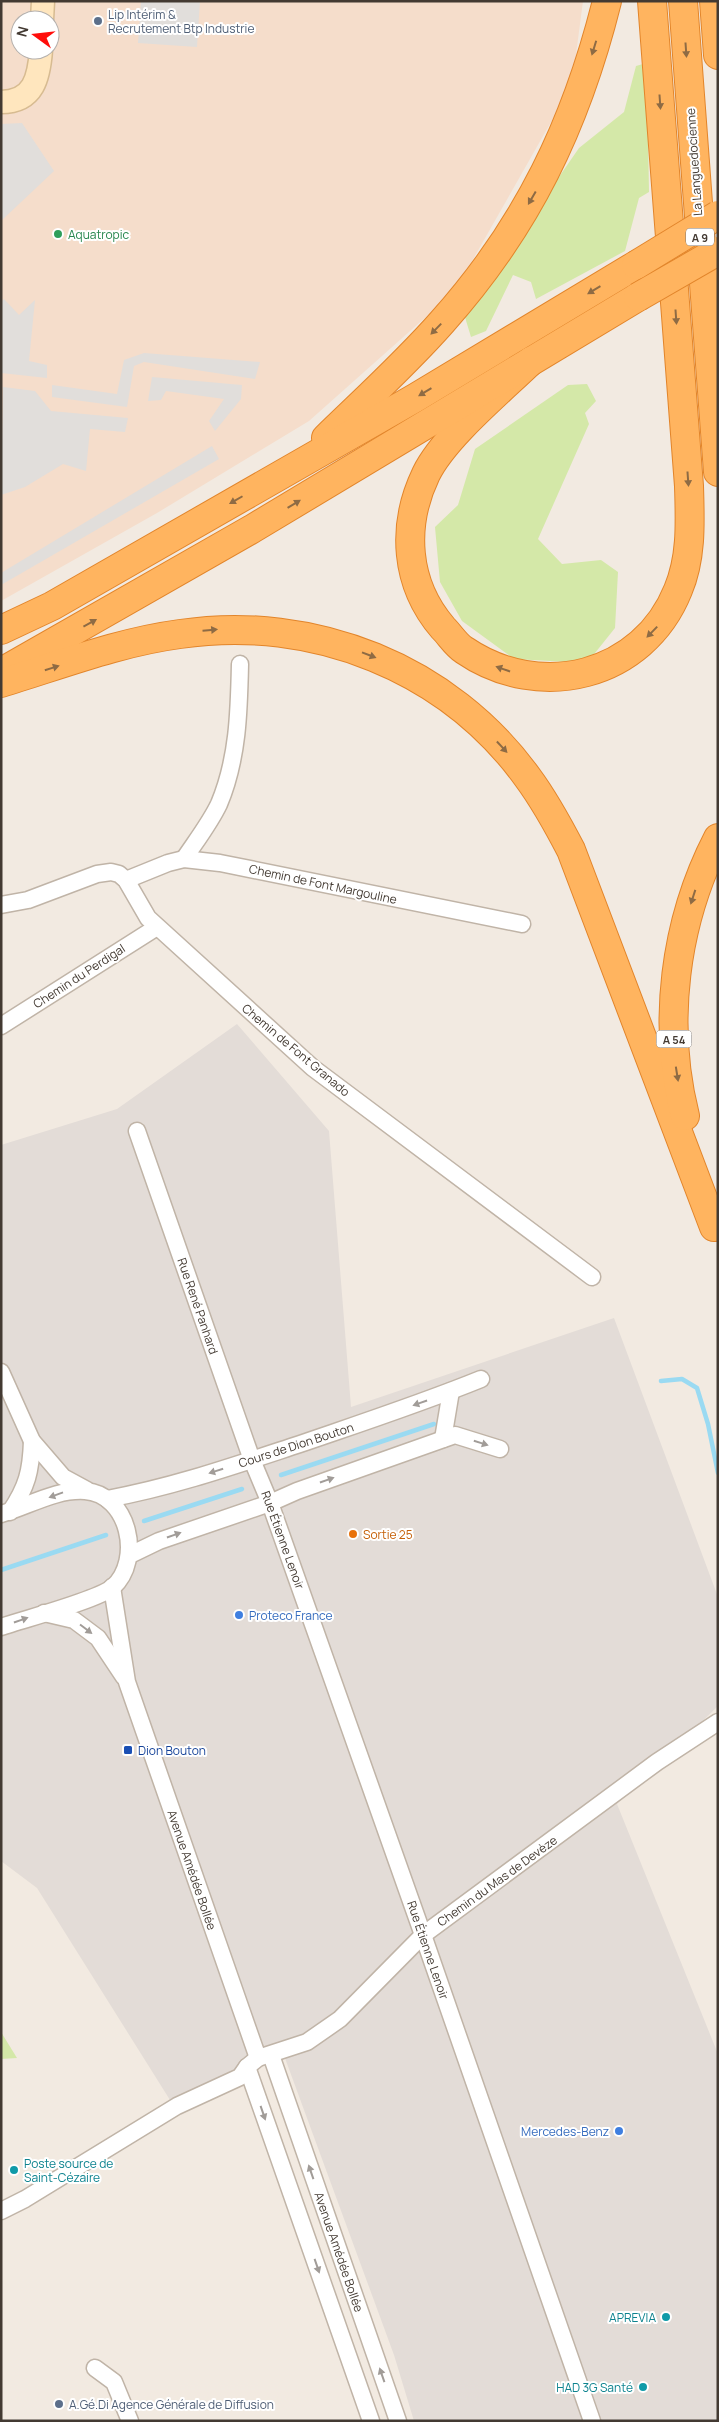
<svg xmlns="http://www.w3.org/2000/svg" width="719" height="2422" viewBox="0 0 719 2422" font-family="Manrope,sans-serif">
  <rect width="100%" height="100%" fill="#f2eae1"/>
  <path fill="#f5ddcb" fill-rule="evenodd" d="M 1,1 L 583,1 L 572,85 L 455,291 L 309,421 L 157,513 L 1,601 ZM 20,20 L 50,20 L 50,50 L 20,50 Z"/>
  <path fill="#e3dcd7" d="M 237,1024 L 329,1131 L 351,1407 L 614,1318 L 718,1597 L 718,1706 L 617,1804 L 718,2054 L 718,2421 L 414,2421 L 394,2355 L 282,2050 L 170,2100 L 37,1888 L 1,1861 L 1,1145 L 117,1109 Z"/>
  <g fill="#d4e8a8">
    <path d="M 643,64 L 647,80 L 649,192 L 639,198 L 625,251 L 536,299 L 531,282 L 513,275 L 486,331 L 471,337 L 464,314 L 579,148 L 624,112 L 636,66 Z"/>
    <path d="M 587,384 L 596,401 L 585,413 L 589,424 L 538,539 L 562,564 L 601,560 L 618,572 L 615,628 L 587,663 L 514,659 L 462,621 L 440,582 L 435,527 L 458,505 L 475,449 L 568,385 Z"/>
    <path d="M 1,2032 L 17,2058 L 1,2059 Z"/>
  </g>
  <g fill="#e1dedb">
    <path d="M 141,1 L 200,1 L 197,47 L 138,43 Z"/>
    <path d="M 22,123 L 54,171 L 1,221 L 1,124 Z"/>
    <path d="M 4,299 L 19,315 L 35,300 L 29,361 L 47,365 L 47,378 L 1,373 L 1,302 Z"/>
    <path d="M 144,353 L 260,362 L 255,379 L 144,362 L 134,366 L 127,407 L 52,397 L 52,385 L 117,394 L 124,360 Z"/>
    <path d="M 152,377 L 242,385 L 241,399 L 215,431 L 209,421 L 224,399 L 166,391 L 161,400 L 148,401 Z"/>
    <path d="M 3,387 L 35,391 L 51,411 L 128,418 L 125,432 L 90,429 L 86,471 L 63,464 L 25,487 L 1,495 Z"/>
    <path d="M 212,446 L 219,459 L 1,585 L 1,573 Z"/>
  </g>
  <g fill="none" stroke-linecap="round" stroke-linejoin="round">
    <g stroke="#9adaf2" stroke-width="4.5">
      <path d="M 661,1381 L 682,1379 L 697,1388 L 708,1424 L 718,1473"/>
      <path d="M 281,1475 L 434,1424"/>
      <path d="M 144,1521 L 242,1489"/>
      <path d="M 1,1570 L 106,1535"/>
    </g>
    <defs>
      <g id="street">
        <path d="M 184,859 C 196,841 210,823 219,804 C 238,759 239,711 240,664"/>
        <path d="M 126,880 L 168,863 L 184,859 L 220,863 L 522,924"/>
        <path d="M 1,905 L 28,900 L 97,874 L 111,872 L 119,874 L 126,880 L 148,918 L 313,1068 L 592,1277"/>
        <path d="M 1,1026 L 157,927"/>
        <path d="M 137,1131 L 252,1460 L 270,1503 L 423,1935 L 592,2421"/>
        <path d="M 1,1372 L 32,1441 L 63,1477 L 87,1490"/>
        <path d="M 443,1439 L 451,1391"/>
        <path d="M 107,1499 C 173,1487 236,1465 300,1444 C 361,1423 422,1403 481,1379"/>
        <path d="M 10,1512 C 27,1487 31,1471 32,1441"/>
        <path d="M 1,1514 C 29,1506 56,1489 85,1491 C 129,1494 143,1560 113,1587 C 98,1600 24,1619 1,1627"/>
        <path d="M 130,1555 L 159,1541 L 270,1503 L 297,1491 L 455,1435 L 500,1449"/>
        <path d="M 112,1587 L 127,1682 L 258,2058"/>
        <path d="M 44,1613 L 74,1620 L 98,1638 L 124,1677"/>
        <path d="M 271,2055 L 398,2421"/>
        <path d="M 247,2067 L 371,2421"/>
        <path d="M 1,2211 L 25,2199 L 177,2106 L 240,2077 L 247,2067 L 258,2058 L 307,2042 L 340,2019 L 423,1935 L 657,1762 L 718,1722"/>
        <path d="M 95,2368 L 114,2382 L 130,2421"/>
      </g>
      <g id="secondary">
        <path d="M 42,20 L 43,1"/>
        <path d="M 1,102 C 34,102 39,77 41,50"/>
      </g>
      <g id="highway">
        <path d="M 683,1 L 718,472"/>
        <path d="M 714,1 L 718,55"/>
        <path d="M 531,361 C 500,391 444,437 426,474 C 401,526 405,584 443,628 C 450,635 456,645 464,650 C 540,702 643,677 678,590 C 692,557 690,521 689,486 L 652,1"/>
        <path d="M 326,438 C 365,400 406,363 442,322 C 527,227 576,125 607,1"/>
        <path d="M 1,630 L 52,606 L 415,398 L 636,265"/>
        <path d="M 5,670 L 252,529 L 638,297"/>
        <path d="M 1,683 C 60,665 119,642 180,634 C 313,614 449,668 528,778 C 545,801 558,825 571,850 L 714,1227"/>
        <path d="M 685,1116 C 662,1024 674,923 718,838"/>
      </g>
    </defs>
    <use href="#street" stroke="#c0b4a7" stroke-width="19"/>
    <use href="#secondary" stroke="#d7bb91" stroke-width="25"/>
    <use href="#highway" stroke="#e2852b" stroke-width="30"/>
    <use href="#street" stroke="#fff" stroke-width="16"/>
    <use href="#secondary" stroke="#ffe6be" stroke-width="22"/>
    <use href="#highway" stroke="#ffb45f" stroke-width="28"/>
    <defs>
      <g id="highway-bridge">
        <path d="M 636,265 L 718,215"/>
        <path d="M 638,297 L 718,251"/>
      </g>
    </defs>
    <use href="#highway-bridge" stroke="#e2852b" stroke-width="30" stroke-linecap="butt"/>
    <use href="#highway-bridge" stroke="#ffb45f" stroke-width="28"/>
  </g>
  <defs><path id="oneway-solid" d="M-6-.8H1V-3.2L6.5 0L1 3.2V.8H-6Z" transform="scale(1.25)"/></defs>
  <g fill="#8e6b44">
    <use href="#oneway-solid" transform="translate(594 48) rotate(107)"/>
    <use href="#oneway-solid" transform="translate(686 50) rotate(86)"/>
    <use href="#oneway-solid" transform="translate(660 102) rotate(86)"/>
    <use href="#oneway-solid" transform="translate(532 198) rotate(120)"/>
    <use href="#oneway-solid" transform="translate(594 290) rotate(149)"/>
    <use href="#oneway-solid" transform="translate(676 317) rotate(86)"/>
    <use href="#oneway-solid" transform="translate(436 329) rotate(134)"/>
    <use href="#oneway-solid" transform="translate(425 392) rotate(149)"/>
    <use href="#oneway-solid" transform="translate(688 479) rotate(86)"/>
    <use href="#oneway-solid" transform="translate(236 500) rotate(150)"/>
    <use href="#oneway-solid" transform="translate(294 504) rotate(-31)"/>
    <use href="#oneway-solid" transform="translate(90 623) rotate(-29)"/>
    <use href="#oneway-solid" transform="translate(210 630) rotate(-5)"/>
    <use href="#oneway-solid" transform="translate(652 632) rotate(134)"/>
    <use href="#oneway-solid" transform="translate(369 655) rotate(21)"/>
    <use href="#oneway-solid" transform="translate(52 668) rotate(-17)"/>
    <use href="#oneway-solid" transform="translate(503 669) rotate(-161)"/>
    <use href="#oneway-solid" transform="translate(502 747) rotate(47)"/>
    <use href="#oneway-solid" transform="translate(693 897) rotate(108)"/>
    <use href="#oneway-solid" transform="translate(677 1074) rotate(81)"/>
  </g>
  <g fill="#a19c98">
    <use href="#oneway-solid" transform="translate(420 1403) rotate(161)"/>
    <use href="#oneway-solid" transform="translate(481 1443) rotate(17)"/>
    <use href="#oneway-solid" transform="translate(216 1471) rotate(163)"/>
    <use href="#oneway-solid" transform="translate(327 1480) rotate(-19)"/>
    <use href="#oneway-solid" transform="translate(56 1495) rotate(160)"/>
    <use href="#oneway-solid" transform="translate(174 1535) rotate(-19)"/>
    <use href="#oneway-solid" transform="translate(21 1620) rotate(-19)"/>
    <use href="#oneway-solid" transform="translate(86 1629) rotate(37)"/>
    <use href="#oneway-solid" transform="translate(263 2113) rotate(71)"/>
    <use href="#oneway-solid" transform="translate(311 2172) rotate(-109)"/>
    <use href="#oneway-solid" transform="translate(317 2266) rotate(71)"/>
    <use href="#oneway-solid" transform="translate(382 2375) rotate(-109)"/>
  </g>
  <g fill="#5c6f8a" stroke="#fff" stroke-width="2">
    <circle cx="98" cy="21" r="5"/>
    <circle cx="59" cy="2404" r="5"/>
  </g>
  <circle fill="#2e9e5b" stroke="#fff" stroke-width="2" cx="58" cy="234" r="5"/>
  <circle fill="#e8710a" stroke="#fff" stroke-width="2" cx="353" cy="1534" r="5"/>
  <g fill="#3f7fe0" stroke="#fff" stroke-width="2">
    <circle cx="239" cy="1615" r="5"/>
    <circle cx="619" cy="2131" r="5"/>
  </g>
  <rect fill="#1a4fb4" stroke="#fff" stroke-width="2" x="123" y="1745" width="10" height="10" rx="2.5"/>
  <g fill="#0f9aa8" stroke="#fff" stroke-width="2">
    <circle cx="14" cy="2170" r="5"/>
    <circle cx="666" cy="2317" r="5"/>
    <circle cx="643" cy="2387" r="5"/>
  </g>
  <g text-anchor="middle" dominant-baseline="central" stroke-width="4" stroke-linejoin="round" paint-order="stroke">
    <g fill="#fff" stroke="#7b7570" stroke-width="1">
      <rect x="686" y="228.5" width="28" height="17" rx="4"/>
      <rect x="656.5" y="1030.5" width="35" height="17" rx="4"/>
    </g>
    <g font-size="11" font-weight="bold" fill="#433a32">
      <text x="700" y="237">A 9</text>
      <text x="674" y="1039">A 54</text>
    </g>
    <g font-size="12" fill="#4e5e75" stroke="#fff" text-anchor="start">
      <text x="108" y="14">Lip Intérim &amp;<tspan x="108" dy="14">Recrutement Btp Industrie</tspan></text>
      <text x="69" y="2404">A.Gé.Di Agence Générale de Diffusion</text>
    </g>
    <g font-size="12" fill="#433a32" stroke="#fff">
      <text transform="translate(694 162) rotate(-94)">La Languedocienne</text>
      <text transform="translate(323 884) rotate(12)">Chemin de Font Margouline</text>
      <text transform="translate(79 976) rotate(-33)">Chemin du Perdigal</text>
      <text transform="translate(296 1050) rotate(40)">Chemin de Font Granado</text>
      <text transform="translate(198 1306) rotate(71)">Rue René Panhard</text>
      <text transform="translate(296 1445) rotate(-18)">Cours de Dion Bouton</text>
      <text transform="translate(283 1540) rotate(70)">Rue Étienne Lenoir</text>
      <text transform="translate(192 1870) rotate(71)">Avenue Amédée Bollée</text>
      <text transform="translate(497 1881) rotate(-36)">Chemin du Mas de Devèze</text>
      <text transform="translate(428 1950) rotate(71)">Rue Étienne Lenoir</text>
      <text transform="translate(339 2252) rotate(71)">Avenue Amédée Bollée</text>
    </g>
    <g font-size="12" fill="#27864d" stroke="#fff" text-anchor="start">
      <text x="68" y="234">Aquatropic</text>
    </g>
    <g font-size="12" fill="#c56008" stroke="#fff" text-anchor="start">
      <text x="363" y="1534">Sortie 25</text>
    </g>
    <g font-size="12" fill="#366cbe" stroke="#fff" text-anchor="start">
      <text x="249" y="1615">Proteco France</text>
      <text x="609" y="2131" text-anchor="end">Mercedes-Benz</text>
    </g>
    <g font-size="12" fill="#164399" stroke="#fff" text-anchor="start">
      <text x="138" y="1750">Dion Bouton</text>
    </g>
    <g font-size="12" fill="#0d838f" stroke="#fff" text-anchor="end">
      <text x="24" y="2163" text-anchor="start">Poste source de<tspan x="24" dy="14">Saint-Cézaire</tspan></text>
      <text x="656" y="2317">APREVIA</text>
      <text x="633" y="2387">HAD 3G Santé</text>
    </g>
  </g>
  <rect width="719" height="2422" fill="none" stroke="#433a32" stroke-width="5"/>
  <g transform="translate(35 35) rotate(285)"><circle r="24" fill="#ffffff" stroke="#b4b0ad"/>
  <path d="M0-4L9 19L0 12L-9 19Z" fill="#ff0e0b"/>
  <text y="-8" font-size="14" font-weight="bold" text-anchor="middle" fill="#433a32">N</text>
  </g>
</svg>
